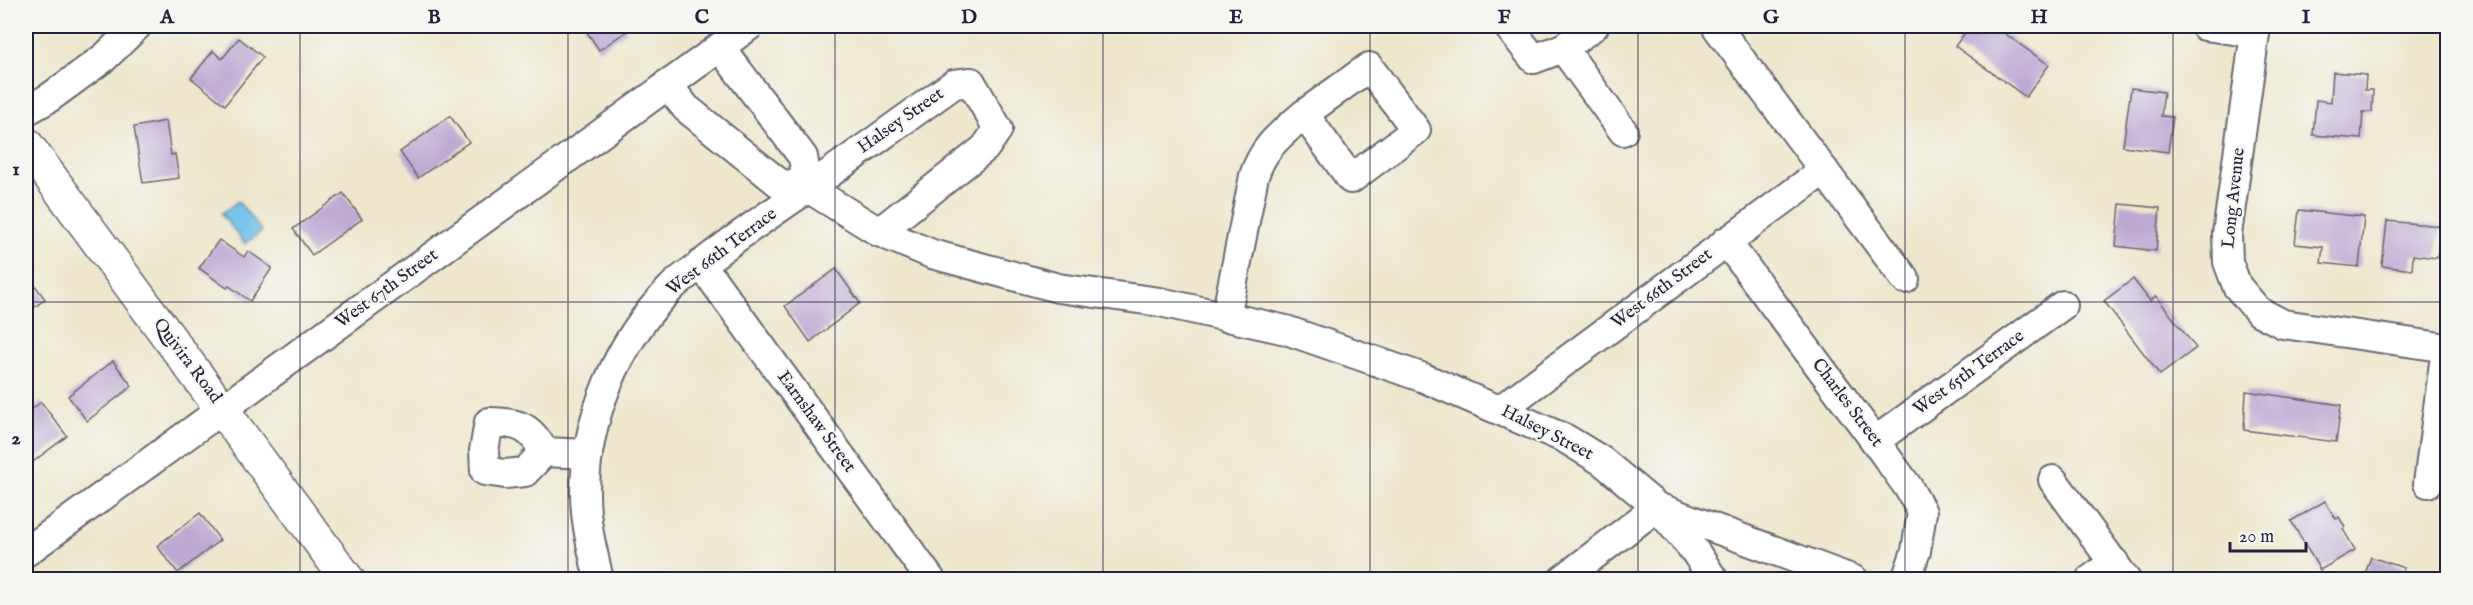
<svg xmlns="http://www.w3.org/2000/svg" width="2473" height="605" viewBox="0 0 2473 605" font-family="'IM FELL English',serif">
  <rect width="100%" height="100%" fill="#f6f6f2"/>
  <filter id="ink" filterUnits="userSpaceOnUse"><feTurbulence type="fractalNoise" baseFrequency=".0167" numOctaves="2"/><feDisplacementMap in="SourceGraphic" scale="12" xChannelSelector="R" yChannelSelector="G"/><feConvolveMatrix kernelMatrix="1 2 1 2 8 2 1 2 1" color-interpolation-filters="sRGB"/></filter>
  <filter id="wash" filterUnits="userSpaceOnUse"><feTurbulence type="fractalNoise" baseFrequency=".008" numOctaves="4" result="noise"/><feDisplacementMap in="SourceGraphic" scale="24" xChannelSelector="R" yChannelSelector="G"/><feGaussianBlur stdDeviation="1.35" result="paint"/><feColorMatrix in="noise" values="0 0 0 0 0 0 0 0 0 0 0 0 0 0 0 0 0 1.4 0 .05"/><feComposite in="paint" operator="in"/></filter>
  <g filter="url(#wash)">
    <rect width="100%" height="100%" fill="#eee7cd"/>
    <path fill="#6cbfe8" stroke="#477092" stroke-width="1.5" d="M 238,201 L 262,231 L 245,244 L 221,214 Z"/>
    <g id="blocks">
      <g fill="#bdaad3">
        <path d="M 583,26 L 623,26 L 627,31 L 599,50 Z"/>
        <path d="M 1970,26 L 1994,26 L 2049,65 L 2026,97 L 1955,46 Z"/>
        <path d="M 2329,26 L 2363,26 L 2362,32 Z"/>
        <path d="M 239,38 L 263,57 L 225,105 L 191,78 L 213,51 L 222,59 Z"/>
        <path d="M 2333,72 L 2366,75 L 2365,90 L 2373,90 L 2372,112 L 2363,112 L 2361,139 L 2313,135 L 2316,100 L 2331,102 Z"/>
        <path d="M 2131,88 L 2164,92 L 2161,116 L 2173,117 L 2168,152 L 2123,146 Z"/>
        <path d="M 450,116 L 469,142 L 418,178 L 400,152 Z"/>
        <path d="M 166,121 L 171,155 L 175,154 L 179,178 L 143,183 L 134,127 Z"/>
        <path d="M 343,193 L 362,219 L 312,255 L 293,229 Z"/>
        <path d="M 2120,204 L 2160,208 L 2156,251 L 2116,246 Z"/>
        <path d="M 2299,210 L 2364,217 L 2359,267 L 2321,263 L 2323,247 L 2295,244 Z"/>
        <path d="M 2387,221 L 2441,226 L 2437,258 L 2413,255 L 2412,270 L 2382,266 Z"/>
        <path d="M 219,240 L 244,257 L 248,251 L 272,268 L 250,301 L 229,286 L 227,288 L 199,268 Z"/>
        <path d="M 836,269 L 860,303 L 810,342 L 785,306 Z"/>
        <path d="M 26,273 L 45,299 L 26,314 Z"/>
        <path d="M 2133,279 L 2150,301 L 2156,296 L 2196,348 L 2160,375 L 2104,301 Z"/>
        <path d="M 113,361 L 132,386 L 87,421 L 68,396 Z"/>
        <path d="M 2246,391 L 2341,405 L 2336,442 L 2244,430 Z"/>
        <path d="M 41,402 L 67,436 L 26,467 L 26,414 Z"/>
        <path d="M 2325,501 L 2336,519 L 2339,517 L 2345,527 L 2343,529 L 2355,550 L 2320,570 L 2291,521 Z"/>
        <path d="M 200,513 L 220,540 L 178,573 L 157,546 Z"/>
        <path d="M 2371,557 L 2404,568 L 2400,578 L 2405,580 L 2363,580 Z"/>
      </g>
    </g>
  </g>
  <g filter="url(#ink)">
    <use href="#blocks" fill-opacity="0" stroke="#69676e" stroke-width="1.5"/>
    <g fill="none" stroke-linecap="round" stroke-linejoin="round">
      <defs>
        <g id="minor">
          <path d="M 1508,26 L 1534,59 L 1563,48"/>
          <path d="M 1594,26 L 1563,48 L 1623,131"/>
          <path d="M 1716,26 L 1905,279"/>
          <path d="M 2205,26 L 2255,33"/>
          <path d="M 2256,26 L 2227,234 L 2228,262 L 2237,286 L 2258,311 L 2283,324 L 2448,348"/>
          <path d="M 720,47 L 803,157 L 808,188"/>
          <path d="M 667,84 L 686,108 L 779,183 L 808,188 L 879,232 L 932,254 L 1058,288 L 1160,302 L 1286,330 L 1424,378 L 1566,439 L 1602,461 L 1657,507 L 1854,580"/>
          <path d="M 26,111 L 49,98 L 105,57 L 137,26"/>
          <path d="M 1726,241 L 1875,441 L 1908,487 L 1922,512 L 1916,551 L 1906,580"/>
          <path d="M 701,264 L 931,580"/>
          <path d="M 1226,317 L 1254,176 C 1264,146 1280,135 1304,114 L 1351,179 L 1416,130 L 1369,67 L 1304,114"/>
          <path d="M 1501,409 L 1824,170"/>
          <path d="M 1875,441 L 2063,305"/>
          <path d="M 544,452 C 530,425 518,423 489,422 L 484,451 L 485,471 L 505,474 L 525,472 L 544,452 L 588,454"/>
          <path d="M 2053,480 L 2126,580"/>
          <path d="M 2428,483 L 2446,348"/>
          <path d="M 26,552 L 749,26"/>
          <path d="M 599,580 C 593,552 585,523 585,494 C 585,419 617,343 670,289 C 679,279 691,272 702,264 C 733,239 766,217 798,195 C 851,159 902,121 954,84 L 971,82 L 998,129 L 985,148 L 879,232"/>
          <path d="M 1562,580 L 1657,507 L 1694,550 L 1714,580"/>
          <path d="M 2090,580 L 2114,562"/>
        </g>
        <path id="major" d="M 26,144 L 348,580"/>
      </defs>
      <use href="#minor" stroke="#69676e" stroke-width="32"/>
      <use href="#major" stroke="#69676e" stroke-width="36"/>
      <use href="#minor" stroke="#fff" stroke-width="28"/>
      <use href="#major" stroke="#fff" stroke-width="33"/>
    </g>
  </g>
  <path fill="none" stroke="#22223b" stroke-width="1.5" stroke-opacity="0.55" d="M 300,26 L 300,580M 568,26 L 568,580M 835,26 L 835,580M 1103,26 L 1103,580M 1370,26 L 1370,580M 1638,26 L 1638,580M 1905,26 L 1905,580M 2173,26 L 2173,580M 26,302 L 2448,302"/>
  <g text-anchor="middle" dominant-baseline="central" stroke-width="4.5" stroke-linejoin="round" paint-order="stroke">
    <g font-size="18" fill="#22223b" stroke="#f6f6f2">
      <text transform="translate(901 121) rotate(-35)">Halsey Street</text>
      <text transform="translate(2234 198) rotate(-84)">Long Avenue</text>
      <text transform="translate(722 252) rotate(-37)">West 66th Terrace</text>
      <text transform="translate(387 289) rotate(-36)">West 67th Street</text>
      <text transform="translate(1662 289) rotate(-37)">West 66th Street</text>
      <text transform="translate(187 361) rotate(53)">Quivira Road</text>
      <text transform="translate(1969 373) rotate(-36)">West 65th Terrace</text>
      <text transform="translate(1847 403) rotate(53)">Charles Street</text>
      <text transform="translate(816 422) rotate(54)">Earnshaw Street</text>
      <text transform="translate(1547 433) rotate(27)">Halsey Street</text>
    </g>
  </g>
  <rect width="2473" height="605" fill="none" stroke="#f6f6f2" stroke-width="66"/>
  <path d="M2230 542v9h76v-9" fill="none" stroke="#22223b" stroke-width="3"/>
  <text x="2239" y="542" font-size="18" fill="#22223b" stroke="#f6f6f2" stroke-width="4.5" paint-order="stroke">20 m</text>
  <rect x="33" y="33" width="2407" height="539" fill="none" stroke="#22223b" stroke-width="2"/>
  <g font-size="20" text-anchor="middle" font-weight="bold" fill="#22223b">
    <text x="167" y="23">A</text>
    <text x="434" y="23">B</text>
    <text x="702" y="23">C</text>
    <text x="969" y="23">D</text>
    <text x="1236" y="23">E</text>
    <text x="1504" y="23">F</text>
    <text x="1771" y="23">G</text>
    <text x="2039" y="23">H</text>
    <text x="2306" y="23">I</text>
    <text x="16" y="175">1</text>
    <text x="16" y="444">2</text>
  </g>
</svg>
